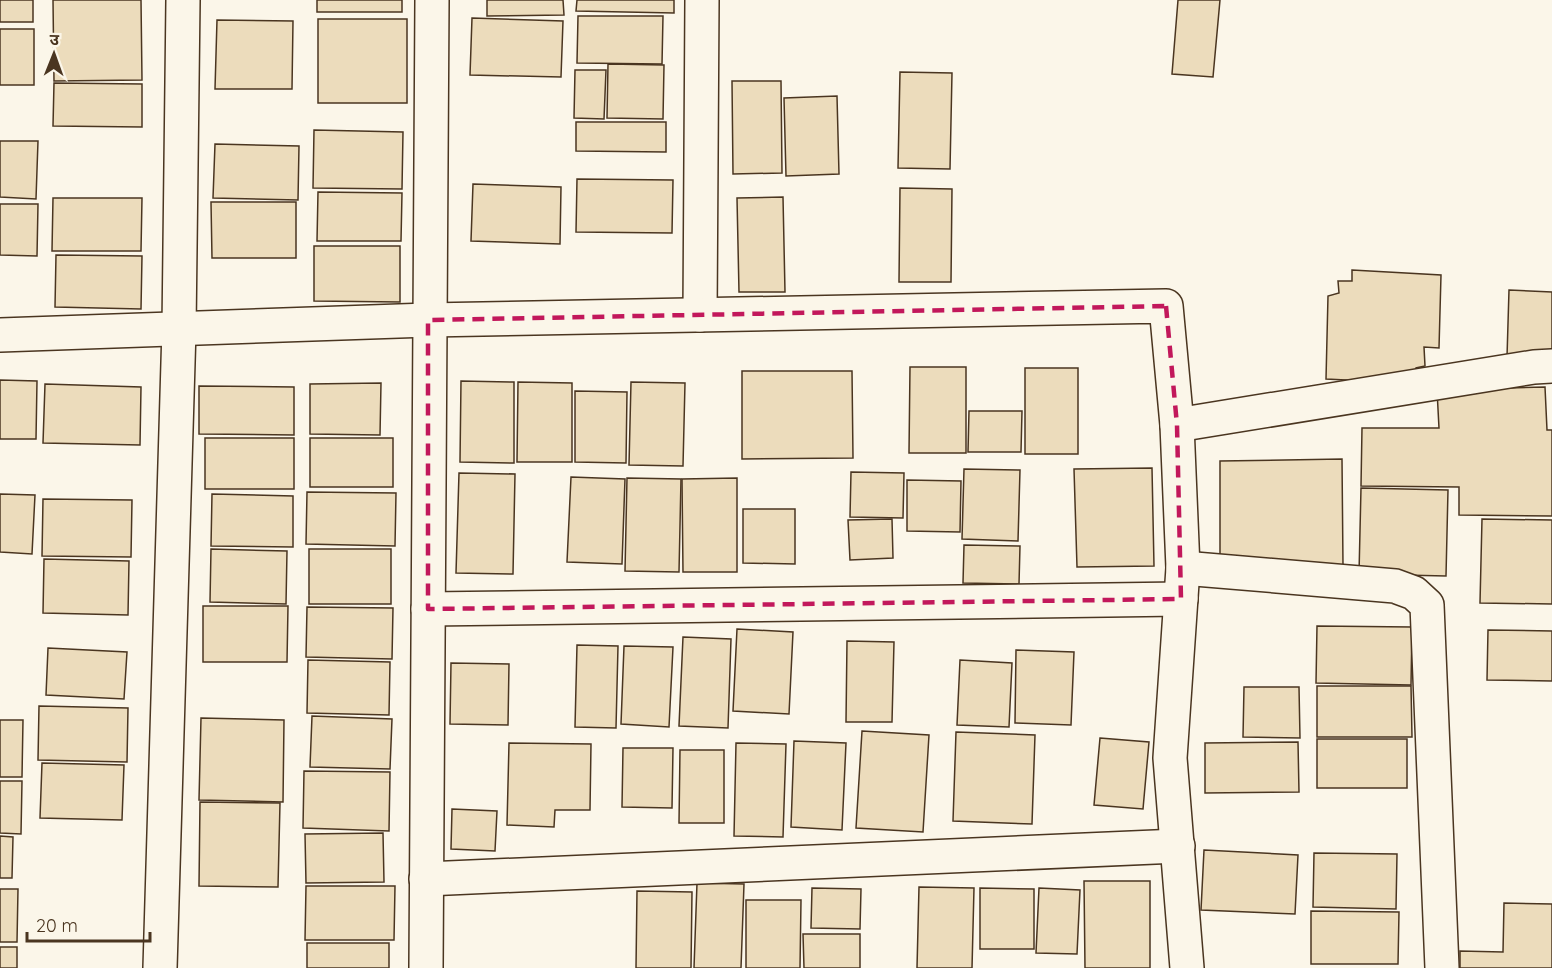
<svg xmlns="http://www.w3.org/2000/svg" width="1552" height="968" viewBox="0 0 1552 968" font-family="Quicksand,'Noto Sans Devanagari',sans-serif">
  <rect width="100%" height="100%" fill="#fbf6e9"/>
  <g fill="#ecdcbc" stroke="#4a3520" stroke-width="1.5">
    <rect x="0" y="0" width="33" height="22"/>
    <path d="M 53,0 L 141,0 L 142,80 L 54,81 Z"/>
    <rect x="317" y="0" width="85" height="12"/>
    <path d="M 487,0 L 563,0 L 564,15 L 487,16 Z"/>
    <path d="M 577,0 L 674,0 L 674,13 L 576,11 Z"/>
    <path d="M 1178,0 L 1220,0 L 1213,77 L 1172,74 Z"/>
    <path d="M 578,16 L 663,16 L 662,64 L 577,63 Z"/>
    <path d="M 472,18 L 563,21 L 561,77 L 470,75 Z"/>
    <rect x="318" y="19" width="89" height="84"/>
    <path d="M 217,20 L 293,21 L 292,89 L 215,89 Z"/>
    <rect x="0" y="29" width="34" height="56"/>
    <path d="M 608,64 L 664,65 L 663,119 L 607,118 Z"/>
    <path d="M 575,70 L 606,70 L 604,119 L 574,118 Z"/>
    <path d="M 900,72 L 952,73 L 950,169 L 898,168 Z"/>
    <path d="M 732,81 L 781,81 L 782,173 L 733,174 Z"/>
    <path d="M 54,83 L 142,84 L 142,127 L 53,126 Z"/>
    <path d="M 837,96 L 839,174 L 786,176 L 784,98 Z"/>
    <path d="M 576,122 L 666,122 L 666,152 L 576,151 Z"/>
    <path d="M 314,130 L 403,132 L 402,189 L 313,188 Z"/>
    <path d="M 0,141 L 38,141 L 36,199 L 0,197 Z"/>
    <path d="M 215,144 L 299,146 L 298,200 L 213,198 Z"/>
    <path d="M 577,179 L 673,180 L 672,233 L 576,232 Z"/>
    <path d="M 473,184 L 561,187 L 560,244 L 471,241 Z"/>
    <path d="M 900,188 L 952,189 L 951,282 L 899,282 Z"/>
    <path d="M 318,192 L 402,193 L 401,241 L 317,241 Z"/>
    <path d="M 783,197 L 785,292 L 739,292 L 737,198 Z"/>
    <path d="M 53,198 L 142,198 L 141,251 L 52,251 Z"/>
    <path d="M 211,202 L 296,202 L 296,258 L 212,258 Z"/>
    <path d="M 0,204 L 38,204 L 37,256 L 0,255 Z"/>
    <path d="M 314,246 L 400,246 L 400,302 L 314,301 Z"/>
    <path d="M 56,255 L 142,256 L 141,309 L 55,307 Z"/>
    <path d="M 1352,270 L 1441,275 L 1439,348 L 1424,347 L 1425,366 L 1416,368 L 1412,379 L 1386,382 L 1326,379 L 1328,296 L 1339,293 L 1338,281 L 1352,281 Z"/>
    <path d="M 1509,290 L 1552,292 L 1552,358 L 1507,357 Z"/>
    <path d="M 910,367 L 966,367 L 966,453 L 909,453 Z"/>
    <rect x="1025" y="368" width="53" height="86"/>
    <path d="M 742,371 L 852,371 L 853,458 L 742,459 Z"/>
    <path d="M 0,380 L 37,381 L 36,439 L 0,439 Z"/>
    <path d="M 461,381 L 514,382 L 514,463 L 460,462 Z"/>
    <path d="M 518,382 L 572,383 L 572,462 L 517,462 Z"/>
    <path d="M 631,382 L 685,383 L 683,466 L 629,465 Z"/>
    <path d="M 381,383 L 380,435 L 310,434 L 310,384 Z"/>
    <path d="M 45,384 L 141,387 L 140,445 L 43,443 Z"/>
    <path d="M 199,386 L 294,387 L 294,435 L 199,434 Z"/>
    <path d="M 1545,387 L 1547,430 L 1552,430 L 1552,516 L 1459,515 L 1459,487 L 1361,486 L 1362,428 L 1439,428 L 1437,390 Z"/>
    <path d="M 575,391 L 627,392 L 626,463 L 575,462 Z"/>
    <path d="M 969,411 L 1022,411 L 1021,452 L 968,452 Z"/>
    <rect x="205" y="438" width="89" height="51"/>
    <rect x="310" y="438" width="83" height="49"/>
    <path d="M 1342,459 L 1343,565 L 1220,565 L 1220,461 Z"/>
    <path d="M 1152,468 L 1154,566 L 1077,567 L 1074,469 Z"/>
    <path d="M 964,469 L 1020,470 L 1018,541 L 962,539 Z"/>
    <path d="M 851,472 L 904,473 L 903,518 L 850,517 Z"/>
    <path d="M 459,473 L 515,474 L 513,574 L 456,573 Z"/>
    <path d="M 571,477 L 625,479 L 622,564 L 567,562 Z"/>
    <path d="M 627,478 L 681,479 L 679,572 L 625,571 Z"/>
    <path d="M 737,478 L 737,572 L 683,572 L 682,479 Z"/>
    <path d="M 907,480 L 961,481 L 960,532 L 907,531 Z"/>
    <path d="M 1361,488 L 1448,490 L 1446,576 L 1359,574 Z"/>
    <path d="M 307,492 L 396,493 L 395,546 L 306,544 Z"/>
    <path d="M 0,494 L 35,495 L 32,554 L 0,552 Z"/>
    <path d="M 212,494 L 293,496 L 293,547 L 211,546 Z"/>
    <path d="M 43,499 L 132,500 L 131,557 L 42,556 Z"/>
    <path d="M 743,509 L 795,509 L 795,564 L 743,563 Z"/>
    <path d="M 892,519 L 893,558 L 850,560 L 848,520 Z"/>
    <path d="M 1482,519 L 1552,520 L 1552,604 L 1480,603 Z"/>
    <path d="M 964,545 L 1020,546 L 1019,584 L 963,583 Z"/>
    <path d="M 211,549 L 287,551 L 286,604 L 210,602 Z"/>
    <rect x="309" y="549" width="82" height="55"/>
    <path d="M 44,559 L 129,561 L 128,615 L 43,613 Z"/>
    <path d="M 203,606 L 288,606 L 287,662 L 203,662 Z"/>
    <path d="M 307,607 L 393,608 L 392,659 L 306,657 Z"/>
    <path d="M 1317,626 L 1412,627 L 1411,685 L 1316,683 Z"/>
    <path d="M 737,629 L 793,632 L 789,714 L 733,711 Z"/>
    <path d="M 1488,630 L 1552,631 L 1552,681 L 1487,680 Z"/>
    <path d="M 683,637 L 731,639 L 728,728 L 679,726 Z"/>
    <path d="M 847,641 L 894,642 L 892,722 L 846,722 Z"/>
    <path d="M 577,645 L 618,646 L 616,728 L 575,727 Z"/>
    <path d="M 624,646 L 673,647 L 669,727 L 621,724 Z"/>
    <path d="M 48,648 L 127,652 L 124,699 L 46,695 Z"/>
    <path d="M 1016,650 L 1074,652 L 1071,725 L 1015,723 Z"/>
    <path d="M 308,660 L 390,662 L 389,715 L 307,713 Z"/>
    <path d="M 960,660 L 1012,663 L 1009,727 L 957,725 Z"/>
    <path d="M 451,663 L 509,664 L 508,725 L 450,724 Z"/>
    <path d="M 1317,686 L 1411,686 L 1412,737 L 1317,737 Z"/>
    <path d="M 1244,687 L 1299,687 L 1300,738 L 1243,737 Z"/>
    <path d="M 39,706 L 128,708 L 127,762 L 38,760 Z"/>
    <path d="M 312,716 L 392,719 L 390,769 L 310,767 Z"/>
    <path d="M 201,718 L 284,720 L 283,802 L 199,800 Z"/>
    <path d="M 0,720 L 23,720 L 22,777 L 0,777 Z"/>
    <path d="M 862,731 L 929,735 L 923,832 L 856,828 Z"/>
    <path d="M 956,732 L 1035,735 L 1032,824 L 953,821 Z"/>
    <path d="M 1100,738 L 1149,742 L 1143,809 L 1094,805 Z"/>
    <rect x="1317" y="739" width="90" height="49"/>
    <path d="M 794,741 L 846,743 L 842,830 L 791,827 Z"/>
    <path d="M 1298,742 L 1299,792 L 1205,793 L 1205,743 Z"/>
    <path d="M 509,743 L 591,744 L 590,810 L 555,810 L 554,827 L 507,825 Z"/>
    <path d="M 736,743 L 786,744 L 783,837 L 734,836 Z"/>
    <path d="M 623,748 L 673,748 L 672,808 L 622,807 Z"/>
    <path d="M 680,750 L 724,750 L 724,823 L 679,823 Z"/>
    <path d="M 42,763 L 124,765 L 122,820 L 40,818 Z"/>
    <path d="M 304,771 L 390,772 L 389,831 L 303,828 Z"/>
    <path d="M 0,781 L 22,781 L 21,834 L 0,833 Z"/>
    <path d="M 200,802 L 280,803 L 278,887 L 199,886 Z"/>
    <path d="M 452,809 L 497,811 L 495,851 L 451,849 Z"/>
    <path d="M 383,833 L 384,882 L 306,883 L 305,834 Z"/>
    <path d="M 0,836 L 13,837 L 12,878 L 0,878 Z"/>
    <path d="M 1204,850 L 1298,855 L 1295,914 L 1201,910 Z"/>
    <path d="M 1314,853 L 1397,854 L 1396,909 L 1313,907 Z"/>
    <path d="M 1084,881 L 1150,881 L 1150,968 L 1085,968 Z"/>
    <path d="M 697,883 L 744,884 L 741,968 L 694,968 Z"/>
    <path d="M 306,886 L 395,886 L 394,940 L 305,940 Z"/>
    <path d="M 919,887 L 974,888 L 972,968 L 917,968 Z"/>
    <path d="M 812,888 L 861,889 L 860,929 L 811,928 Z"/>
    <path d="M 980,888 L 1034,889 L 1034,949 L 980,949 Z"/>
    <path d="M 1039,888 L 1080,890 L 1077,954 L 1036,953 Z"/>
    <path d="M 0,889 L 18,889 L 17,942 L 0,942 Z"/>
    <path d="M 637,891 L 692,892 L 691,968 L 636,968 Z"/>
    <path d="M 746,900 L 801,900 L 800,968 L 746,968 Z"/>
    <path d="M 1504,903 L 1552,904 L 1552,968 L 1460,968 L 1460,951 L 1503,952 Z"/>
    <path d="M 1311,911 L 1399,912 L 1398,964 L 1311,964 Z"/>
    <path d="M 803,934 L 860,934 L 860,968 L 804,968 Z"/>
    <rect x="307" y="943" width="82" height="25"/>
    <rect x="0" y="947" width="17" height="21"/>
  </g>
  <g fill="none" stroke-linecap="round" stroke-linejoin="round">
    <defs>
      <g id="minor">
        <path d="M 700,315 L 702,0"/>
        <path d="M 0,335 L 428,320 L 1166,306 L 1177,425 L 1183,568 L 1170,758 L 1187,968"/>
        <path d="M 1177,425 L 1534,367 L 1552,366"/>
        <path d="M 1183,568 L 1395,586 L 1414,593 L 1427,605 L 1442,968"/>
        <path d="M 428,609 L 1181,599"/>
        <path d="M 426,879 L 1178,846"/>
        <path d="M 160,968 L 179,329 L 183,0"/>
        <path d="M 426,968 L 432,0"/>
      </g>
    </defs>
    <use href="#minor" stroke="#4a3520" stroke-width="36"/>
    <use href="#minor" stroke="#fbf6e9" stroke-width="33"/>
  </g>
  <path fill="none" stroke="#c2185b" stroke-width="4.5" stroke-dasharray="12 8" stroke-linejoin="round" d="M 1166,306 L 1177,425 L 1181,599 L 428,609 L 428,320 Z"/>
  <g transform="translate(54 54) rotate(1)" stroke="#fbf6e9" stroke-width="4.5" paint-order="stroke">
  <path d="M0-4.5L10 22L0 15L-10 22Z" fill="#4a3520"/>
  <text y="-9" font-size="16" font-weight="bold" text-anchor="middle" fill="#4a3520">उ</text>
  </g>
  <path d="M27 932v9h123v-9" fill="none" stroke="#4a3520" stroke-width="3"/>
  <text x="36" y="932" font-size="18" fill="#4a3520" stroke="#fbf6e9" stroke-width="4.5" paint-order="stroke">20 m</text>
</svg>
